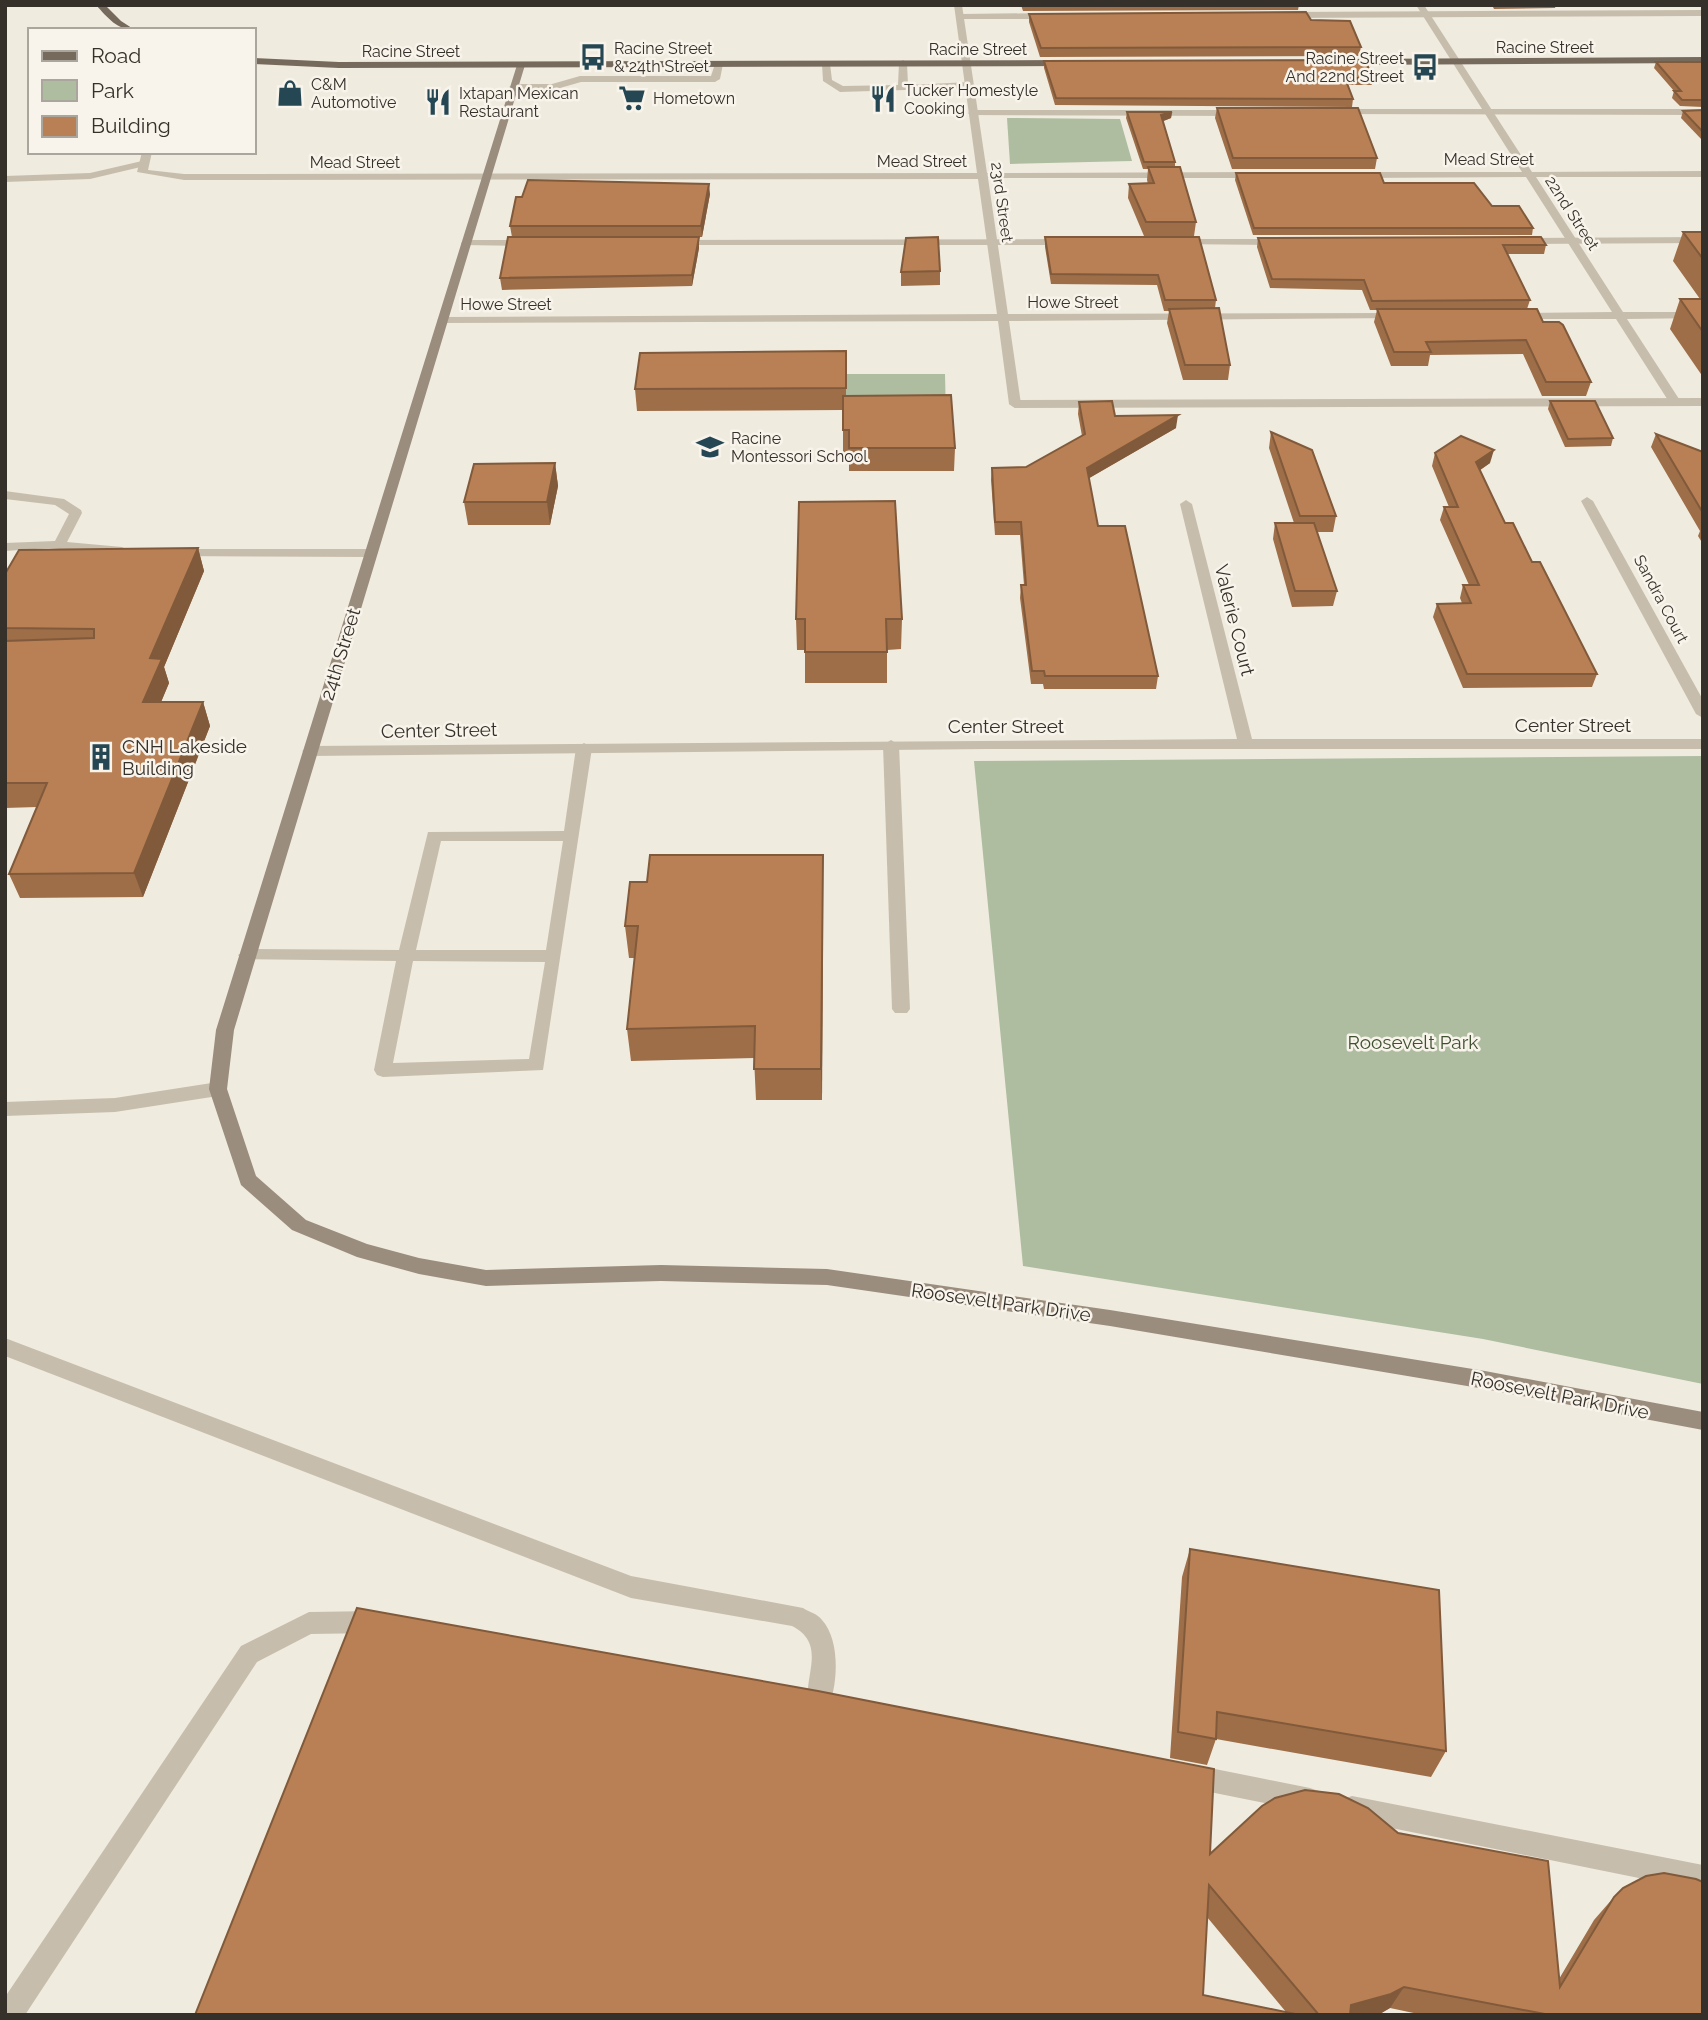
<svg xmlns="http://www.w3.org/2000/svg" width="1708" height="2020" viewBox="0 0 1708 2020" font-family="Raleway,sans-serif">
  <rect width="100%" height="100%" fill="#f0ebdf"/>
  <g fill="#aebda0">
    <path d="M 1007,118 L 1120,119 L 1132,161 L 1010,164 Z"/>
    <path d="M 844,374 L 945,374 L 946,418 L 847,418 Z"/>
    <path d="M 1703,756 L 1703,1384 L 1483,1339 L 1023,1266 L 974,761 Z"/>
  </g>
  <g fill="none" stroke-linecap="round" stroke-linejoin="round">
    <g fill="#c7bdac" fill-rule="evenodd">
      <path d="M 1703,10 L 1703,16 L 1286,18 L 1282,15 L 1286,12 Z"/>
      <path d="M 960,14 L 1052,13 L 1056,16 L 1052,19 L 957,19 Z"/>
      <path d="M 903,60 L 907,63 L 908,85 L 970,82 L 975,85 L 970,88 L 840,92 L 823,81 L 822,64 L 826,61 L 830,64 L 832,80 L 843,86 L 898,85 L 899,63 Z"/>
      <path d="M 719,61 L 723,64 L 720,79 L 715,82 L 581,82 L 553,90 L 514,90 L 509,87 L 514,84 L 552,84 L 580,76 L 711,76 L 715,64 Z"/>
      <path d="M 1337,109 L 1703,109 L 1703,115 L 1334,114 L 1332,112 Z"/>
      <path d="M 973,110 L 1239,110 L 1244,113 L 1239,116 L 970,115 L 968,113 Z"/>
      <path d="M 142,161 L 147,164 L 145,166 L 90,179 L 5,182 L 5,176 L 90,173 Z"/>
      <path d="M 1703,237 L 1703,243 L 1520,244 L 1515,241 L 1520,238 Z"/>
      <path d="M 1177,239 L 1282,239 L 1287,242 L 1282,245 L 1173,244 L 1173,240 Z"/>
      <path d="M 466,240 L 529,240 L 534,243 L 529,246 L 462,245 L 461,243 Z"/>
      <path d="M 676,240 L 1068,239 L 1073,242 L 1068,245 L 672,245 L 671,243 Z"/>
      <path d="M 1703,398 L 1703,406 L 1015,408 L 1009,404 L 1015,400 Z"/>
      <path d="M 5,491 L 64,499 L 81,510 L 82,513 L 67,542 L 122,547 L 129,551 L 122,555 L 49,548 L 5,551 L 5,543 L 55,541 L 69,514 L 55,505 L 5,499 Z"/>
      <path d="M 175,549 L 371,549 L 378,553 L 371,557 L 170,556 L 170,550 Z"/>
      <path d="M 891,740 L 899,745 L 910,1009 L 907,1013 L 895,1013 L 892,1009 L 883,745 Z"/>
      <path d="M 584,743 L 592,748 L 543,1070 L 383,1077 L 377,1075 L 374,1070 L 396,961 L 241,959 L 238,955 L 247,949 L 399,950 L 428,832 L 564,831 L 576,748 ZM 441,841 L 563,841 L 546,950 L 416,950 ZM 413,961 L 545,962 L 529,1059 L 393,1063 Z"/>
      <path d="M 218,1082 L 224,1084 L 227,1089 L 224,1094 L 218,1096 L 115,1112 L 5,1116 L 5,1102 L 115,1098 Z"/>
      <path d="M 5,1338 L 631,1576 L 803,1608 C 809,1612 818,1614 822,1620 C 841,1641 838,1687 827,1711 L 819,1715 L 811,1711 C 798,1682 831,1646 792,1626 L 631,1598 L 5,1356 Z"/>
      <path d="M 375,1611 L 383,1614 L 387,1622 L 383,1630 L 375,1633 L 311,1634 L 257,1662 L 25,2015 L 5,2015 L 5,1997 L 241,1646 L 309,1612 Z"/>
      <path d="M 1190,1764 L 1310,1788 L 1319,1791 L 1322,1800 L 1319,1809 L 1310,1812 L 1190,1788 L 1181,1785 L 1178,1776 L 1181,1767 Z"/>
      <path d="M 1352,1796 L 1703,1865 L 1703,1891 L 1352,1820 L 1343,1817 L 1340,1808 L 1343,1799 Z"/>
    </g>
    <g fill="#c7bdac" fill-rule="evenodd">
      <path d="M 954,5 L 962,5 L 987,173 L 1258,172 L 1263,175 L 1258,178 L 988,178 L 1008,314 L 1398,313 L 1404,316 L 1402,318 L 1009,321 L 1021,404 L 1015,408 L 1009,404 L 998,321 L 443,323 L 437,320 L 443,317 L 997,314 L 978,179 L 184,180 L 137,172 L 142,152 L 152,152 L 148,170 L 184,174 L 977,173 Z"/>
      <path d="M 1416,5 L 1424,5 L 1532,172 L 1703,171 L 1703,177 L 1536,177 L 1623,312 L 1703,312 L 1703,318 L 1627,319 L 1681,402 L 1679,405 L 1671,405 L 1616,319 L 1517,319 L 1511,316 L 1517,313 L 1612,312 L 1526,177 L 1359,178 L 1354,175 L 1359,172 L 1522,172 Z"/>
      <path d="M 1587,497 L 1593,501 L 1703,700 L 1703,718 L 1696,714 L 1581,501 Z"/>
      <path d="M 1186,500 L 1192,504 L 1252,739 L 1703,739 L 1703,749 L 987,749 L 310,756 L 302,751 L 310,746 L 1237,739 L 1180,504 Z"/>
    </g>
    <path fill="#9a8d7d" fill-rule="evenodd" d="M 521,62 L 525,65 L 234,1030 L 227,1089 L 256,1176 L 306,1220 L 367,1244 L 419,1258 L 486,1270 L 661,1265 L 827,1269 L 1110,1310 L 1485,1371 L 1703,1412 L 1703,1430 L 1485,1389 L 1110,1326 L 827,1285 L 661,1281 L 486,1286 L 419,1274 L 357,1257 L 292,1230 L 241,1185 L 209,1089 L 216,1030 L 517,65 Z"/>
    <g fill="#766a5d" fill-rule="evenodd">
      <path d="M 96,5 L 105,5 L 121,21 L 135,30 C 117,30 108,18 96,5 Z"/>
      <path d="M 1703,57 L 1703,63 L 1342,65 L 1338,62 L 1342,59 Z"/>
      <path d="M 254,58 L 339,62 L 1066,60 L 1070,63 L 1066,66 L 339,68 L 254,64 Z"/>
    </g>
  </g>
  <g fill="#9e6e48" fill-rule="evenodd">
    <path d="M 1021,5 L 1299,5 L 1298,10 L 1023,11 Z"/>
    <path d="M 1492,5 L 1556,5 L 1555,8 L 1494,9 Z"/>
    <path d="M 1029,14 L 1311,20 L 1361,47 L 1359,56 L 1040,57 L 1029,22 Z"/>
    <path d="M 1044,61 L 1373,78 L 1372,85 L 1348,85 L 1353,99 L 1352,107 L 1055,105 L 1044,68 Z"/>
    <path d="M 1656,62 L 1703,62 L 1703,107 L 1680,106 L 1672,98 L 1674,91 L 1654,68 Z"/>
    <path d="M 1217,108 L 1377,158 L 1375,169 L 1232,169 L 1215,118 Z"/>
    <path d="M 1703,110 L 1703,141 L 1681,118 L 1683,111 Z"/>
    <path d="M 1127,112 L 1172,112 L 1171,118 L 1163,121 L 1175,162 L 1175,167 L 1196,222 L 1194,236 L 1144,236 L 1128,198 L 1129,184 L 1148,184 L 1147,180 L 1148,169 L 1143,169 L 1126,118 Z"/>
    <path d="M 1236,173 L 1384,183 L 1492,206 L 1533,228 L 1532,235 L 1253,235 L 1235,180 Z"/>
    <path d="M 710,194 L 702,237 L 512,237 L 510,226 Z"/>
    <path d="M 1683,232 L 1703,232 L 1703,377 L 1670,329 L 1680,299 L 1700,299 L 1673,261 Z"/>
    <path d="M 699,237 L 699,248 L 692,286 L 502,290 L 500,278 Z"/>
    <path d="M 1045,237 L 1199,237 L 1216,300 L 1215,308 L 1230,365 L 1228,380 L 1183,380 L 1167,323 L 1169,311 L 1164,311 L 1157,285 L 1051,284 L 1045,247 Z"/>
    <path d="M 1258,238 L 1546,245 L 1544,254 L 1507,254 L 1530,300 L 1527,309 L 1543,322 L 1591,382 L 1586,396 L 1542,396 L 1523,354 L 1430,355 L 1428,366 L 1391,366 L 1374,322 L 1377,310 L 1370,310 L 1362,290 L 1270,288 L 1257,247 Z"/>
    <path d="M 940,271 L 940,285 L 901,286 L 901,272 Z"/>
    <path d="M 846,351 L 846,396 L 955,448 L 954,471 L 849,471 L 849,453 L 843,453 L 843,410 L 637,411 L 635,389 Z"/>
    <path d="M 1550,401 L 1613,438 L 1611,446 L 1565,447 L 1548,409 Z"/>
    <path d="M 1079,402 L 1115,416 L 1176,428 L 1089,478 L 1098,526 L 1158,676 L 1156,689 L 1044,689 L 1043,684 L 1031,684 L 1020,598 L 1021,585 L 1024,585 L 1020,535 L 995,535 L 991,480 L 992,468 L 1026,467 L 1082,436 L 1078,414 Z"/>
    <path d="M 1271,432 L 1336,516 L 1333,532 L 1317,532 L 1337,591 L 1333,606 L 1292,607 L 1273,539 L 1275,523 L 1294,523 L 1269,448 Z"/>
    <path d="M 1656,434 L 1703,452 L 1703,544 L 1698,536 L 1700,531 L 1651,447 Z"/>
    <path d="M 1435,453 L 1490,463 L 1480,470 L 1505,523 L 1532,562 L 1597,674 L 1592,687 L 1463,688 L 1433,617 L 1437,604 L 1462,603 L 1460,598 L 1463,585 L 1469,585 L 1440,520 L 1444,507 L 1449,507 L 1432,466 Z"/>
    <path d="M 555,463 L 558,486 L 550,525 L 468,525 L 464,502 Z"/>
    <path d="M 198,548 L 204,571 L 164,667 L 169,683 L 161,702 L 203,702 L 210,726 L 143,897 L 20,898 L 9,874 L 37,807 L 5,808 L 5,574 Z"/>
    <path d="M 796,619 L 902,619 L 901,649 L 887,650 L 887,683 L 805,683 L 805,650 L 797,650 Z"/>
    <path d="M 823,855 L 822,1100 L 756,1100 L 754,1058 L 631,1061 L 627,1029 L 635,958 L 629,958 L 625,926 L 647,882 Z"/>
    <path d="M 1190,1549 L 1446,1751 L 1431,1777 L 1216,1739 L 1207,1765 L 1170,1758 L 1182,1577 Z"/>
    <path d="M 1210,1854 L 1559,1979 L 1594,1920 L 1614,1897 L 1703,2015 L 1423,2015 L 1390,2008 L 1378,2015 L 195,2015 ZM 1207,1917 L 1286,2012 L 1203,1995 Z"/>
  </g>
  <g fill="#815a3b">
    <path d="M 1172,112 L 1171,118 L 1161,122 L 1161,115 Z"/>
    <path d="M 709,184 L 710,194 L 702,237 L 701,226 Z"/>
    <path d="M 699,237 L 699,248 L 692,286 L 692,275 Z"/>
    <path d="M 1178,415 L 1176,428 L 1086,480 L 1087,468 Z"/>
    <path d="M 1494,450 L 1490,463 L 1473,475 L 1476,462 Z"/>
    <path d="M 555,463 L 558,486 L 550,525 L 547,502 Z"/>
    <path d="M 198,548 L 204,571 L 164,667 L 169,683 L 151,726 L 143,702 L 150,658 Z"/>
    <path d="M 203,702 L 210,726 L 143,897 L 134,873 Z"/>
    <path d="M 823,855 L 823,886 L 822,1100 L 821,1069 Z"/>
    <path d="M 1404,1987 L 1390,2008 L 1378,2015 L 1344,2015 L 1351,2005 Z"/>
  </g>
  <g fill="#b88054" stroke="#815a3b" stroke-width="2">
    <path d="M 1306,12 L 1311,20 L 1350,21 L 1361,47 L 1041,48 L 1029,14 Z"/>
    <path d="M 1365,60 L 1373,78 L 1345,78 L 1353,99 L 1056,98 L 1044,61 Z"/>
    <path d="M 1656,62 L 1703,62 L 1703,100 L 1682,100 L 1674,91 L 1681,91 Z"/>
    <path d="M 1217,108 L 1358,108 L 1377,158 L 1233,158 Z"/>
    <path d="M 1703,110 L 1703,132 L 1683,111 Z"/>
    <path d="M 1127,112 L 1172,112 L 1161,115 L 1175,162 L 1144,162 Z"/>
    <path d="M 1148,167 L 1180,167 L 1196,222 L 1146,222 L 1129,184 L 1154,183 Z"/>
    <path d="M 1236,173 L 1380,173 L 1384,183 L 1474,183 L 1492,206 L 1519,206 L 1533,228 L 1254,228 Z"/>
    <path d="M 528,180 L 709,184 L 701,226 L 510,226 L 516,197 L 522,197 Z"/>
    <path d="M 1683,232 L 1703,232 L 1703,259 Z"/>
    <path d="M 508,237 L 699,237 L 692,275 L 500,278 Z"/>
    <path d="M 938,237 L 940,271 L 901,272 L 906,238 Z"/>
    <path d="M 1045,237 L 1199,237 L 1216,300 L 1165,300 L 1158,275 L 1051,274 Z"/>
    <path d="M 1541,237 L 1546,245 L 1503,245 L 1530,300 L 1372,301 L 1364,280 L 1272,279 L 1258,238 Z"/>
    <path d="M 1680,299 L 1703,299 L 1703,332 Z"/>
    <path d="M 1219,308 L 1230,365 L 1185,365 L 1169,309 Z"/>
    <path d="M 1377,309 L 1537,309 L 1543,322 L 1559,322 L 1563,325 L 1591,382 L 1546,382 L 1526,340 L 1426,342 L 1431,352 L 1394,352 Z"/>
    <path d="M 846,351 L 846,388 L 635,389 L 640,353 Z"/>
    <path d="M 951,395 L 955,448 L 849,448 L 849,430 L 843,430 L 843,396 Z"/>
    <path d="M 1112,401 L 1115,416 L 1178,415 L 1087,468 L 1098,526 L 1125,526 L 1158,676 L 1045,676 L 1044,671 L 1032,671 L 1021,585 L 1026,585 L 1021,522 L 995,522 L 992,468 L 1026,467 L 1085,434 L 1079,402 Z"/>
    <path d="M 1550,401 L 1595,401 L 1613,438 L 1568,439 Z"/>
    <path d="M 1271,432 L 1312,450 L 1336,516 L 1300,516 Z"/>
    <path d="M 1656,434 L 1703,452 L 1703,513 Z"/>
    <path d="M 1461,436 L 1494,450 L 1476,462 L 1505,523 L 1513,523 L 1532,562 L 1540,562 L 1597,674 L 1467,674 L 1437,604 L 1471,603 L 1463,585 L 1479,585 L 1444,507 L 1458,507 L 1435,453 Z"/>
    <path d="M 555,463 L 547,502 L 464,502 L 474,464 Z"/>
    <path d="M 895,501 L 902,619 L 886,619 L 887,652 L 805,652 L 805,619 L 796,619 L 799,502 Z"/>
    <path d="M 1275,523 L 1314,523 L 1337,591 L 1295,591 Z"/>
    <path d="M 198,548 L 150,658 L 162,659 L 143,702 L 203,702 L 134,873 L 9,874 L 47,783 L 5,783 L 5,641 L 94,638 L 94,629 L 5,628 L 5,574 L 19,550 Z"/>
    <path d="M 650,855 L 823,855 L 821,1069 L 754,1069 L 755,1026 L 627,1029 L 638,926 L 625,926 L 630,882 L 647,882 Z"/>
    <path d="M 1190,1549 L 1439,1590 L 1446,1751 L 1217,1712 L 1216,1739 L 1178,1732 Z"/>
    <path d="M 357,1608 L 818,1691 L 1214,1769 L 1210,1854 L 1262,1806 L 1275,1798 L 1305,1790 L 1339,1794 L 1368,1808 L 1398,1833 L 1548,1861 L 1560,1987 L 1614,1897 L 1623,1888 L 1646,1876 L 1664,1873 L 1696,1879 L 1703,1882 L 1703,2015 L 1550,2015 L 1404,1987 L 1391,1994 L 1351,2005 L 1350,2015 L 1319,2015 L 1209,1885 L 1203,1995 L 1300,2015 L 195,2015 Z"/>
  </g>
  <defs>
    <symbol id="bus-bare" viewBox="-9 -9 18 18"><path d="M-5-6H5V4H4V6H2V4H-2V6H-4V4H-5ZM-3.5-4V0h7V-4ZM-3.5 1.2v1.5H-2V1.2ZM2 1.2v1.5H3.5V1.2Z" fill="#244753" stroke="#f8f4eb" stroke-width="2.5" paint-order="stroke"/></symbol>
    <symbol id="shop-bare" viewBox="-9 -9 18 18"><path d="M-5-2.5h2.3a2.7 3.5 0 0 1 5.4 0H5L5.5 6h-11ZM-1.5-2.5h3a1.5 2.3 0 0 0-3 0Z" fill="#244753" stroke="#f8f4eb" stroke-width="2.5" paint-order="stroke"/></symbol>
    <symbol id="supermarket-bare" viewBox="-9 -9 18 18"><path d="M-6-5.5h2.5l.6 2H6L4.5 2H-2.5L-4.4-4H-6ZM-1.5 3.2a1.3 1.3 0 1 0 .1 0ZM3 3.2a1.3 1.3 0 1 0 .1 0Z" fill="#244753" stroke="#f8f4eb" stroke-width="2.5" paint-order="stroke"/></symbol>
    <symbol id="restaurant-bare" viewBox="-9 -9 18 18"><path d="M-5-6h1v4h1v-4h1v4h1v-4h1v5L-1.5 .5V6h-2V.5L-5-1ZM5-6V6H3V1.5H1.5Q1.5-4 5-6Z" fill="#244753" stroke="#f8f4eb" stroke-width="2.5" paint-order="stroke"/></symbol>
    <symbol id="school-bare" viewBox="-9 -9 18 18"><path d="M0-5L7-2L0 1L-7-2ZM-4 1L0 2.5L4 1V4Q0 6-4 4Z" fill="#244753" stroke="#f8f4eb" stroke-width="2.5" paint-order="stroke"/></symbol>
    <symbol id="building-bare" viewBox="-9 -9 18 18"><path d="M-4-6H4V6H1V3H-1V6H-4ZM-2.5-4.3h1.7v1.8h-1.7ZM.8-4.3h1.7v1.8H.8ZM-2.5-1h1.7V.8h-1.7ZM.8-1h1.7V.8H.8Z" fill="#244753" stroke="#f8f4eb" stroke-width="2.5" paint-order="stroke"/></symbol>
  </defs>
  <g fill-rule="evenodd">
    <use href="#bus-bare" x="574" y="38" width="38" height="38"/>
    <use href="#bus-bare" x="1406" y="48" width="38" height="38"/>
    <use href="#shop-bare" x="271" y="74" width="38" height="38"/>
    <use href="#supermarket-bare" x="613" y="79" width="38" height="38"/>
    <use href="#restaurant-bare" x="864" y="80" width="38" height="38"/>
    <use href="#restaurant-bare" x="419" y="83" width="38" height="38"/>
    <use href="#school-bare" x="691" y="428" width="38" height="38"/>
    <use href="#building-bare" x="82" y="738" width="38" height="38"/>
  </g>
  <g text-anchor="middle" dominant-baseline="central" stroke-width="5" stroke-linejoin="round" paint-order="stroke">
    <g font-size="16" fill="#36302a" stroke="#f8f4eb">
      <text x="1545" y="47">Racine Street</text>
      <text x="978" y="49">Racine Street</text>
      <text x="411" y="51">Racine Street</text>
      <text x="1489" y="159">Mead Street</text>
      <text x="922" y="161">Mead Street</text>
      <text x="355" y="162">Mead Street</text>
      <text transform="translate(1002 202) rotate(82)">23rd Street</text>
      <text transform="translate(1572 213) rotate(57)">22nd Street</text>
      <text x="1073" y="302">Howe Street</text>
      <text x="506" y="304">Howe Street</text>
      <text transform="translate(1661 599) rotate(62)">Sandra Court</text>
    </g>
    <g font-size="16" fill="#36302a" stroke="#f8f4eb" text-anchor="start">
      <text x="614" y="48">Racine Street<tspan x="614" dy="18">&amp; 24th Street</tspan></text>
      <text x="1404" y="58" text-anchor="end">Racine Street<tspan x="1404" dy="18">And 22nd Street</tspan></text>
      <text x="311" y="84">C&amp;M<tspan x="311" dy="18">Automotive</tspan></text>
      <text x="904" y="90">Tucker Homestyle<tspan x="904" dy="18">Cooking</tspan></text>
      <text x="459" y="93">Ixtapan Mexican<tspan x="459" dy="18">Restaurant</tspan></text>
      <text x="653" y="98">Hometown</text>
      <text x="731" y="438">Racine<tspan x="731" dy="18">Montessori School</tspan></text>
    </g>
    <g font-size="19" fill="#36302a" stroke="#f8f4eb">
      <text transform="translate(1235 620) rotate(76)">Valerie Court</text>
      <text transform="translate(340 654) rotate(-73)">24th Street</text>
      <text x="1573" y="725">Center Street</text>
      <text x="1006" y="726">Center Street</text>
      <text transform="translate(439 730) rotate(-1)">Center Street</text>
      <text transform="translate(1001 1302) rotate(8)">Roosevelt Park Drive</text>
      <text transform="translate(1560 1395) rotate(11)">Roosevelt Park Drive</text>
    </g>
    <g font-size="19" fill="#36302a" stroke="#f8f4eb" text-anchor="start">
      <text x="122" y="746">CNH Lakeside<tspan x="122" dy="22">Building</tspan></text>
    </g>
    <g font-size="19" fill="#3f5131" stroke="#f8f4eb">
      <text x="1413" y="1042">Roosevelt Park</text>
    </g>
  </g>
  <rect width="1708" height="2020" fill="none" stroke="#36302a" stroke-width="14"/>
  <rect x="28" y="28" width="228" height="126" fill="#f8f4eb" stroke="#aaa69e" stroke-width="2"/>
  <rect x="42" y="51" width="35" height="10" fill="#766a5d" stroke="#aaa69e" stroke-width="2"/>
  <text x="91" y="63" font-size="21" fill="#36302a">Road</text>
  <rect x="42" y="80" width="35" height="21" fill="#aebda0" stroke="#aaa69e" stroke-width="2"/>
  <text x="91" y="98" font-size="21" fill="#36302a">Park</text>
  <rect x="42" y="116" width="35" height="21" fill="#b88054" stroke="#aaa69e" stroke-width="2"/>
  <text x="91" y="133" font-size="21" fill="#36302a">Building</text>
</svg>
